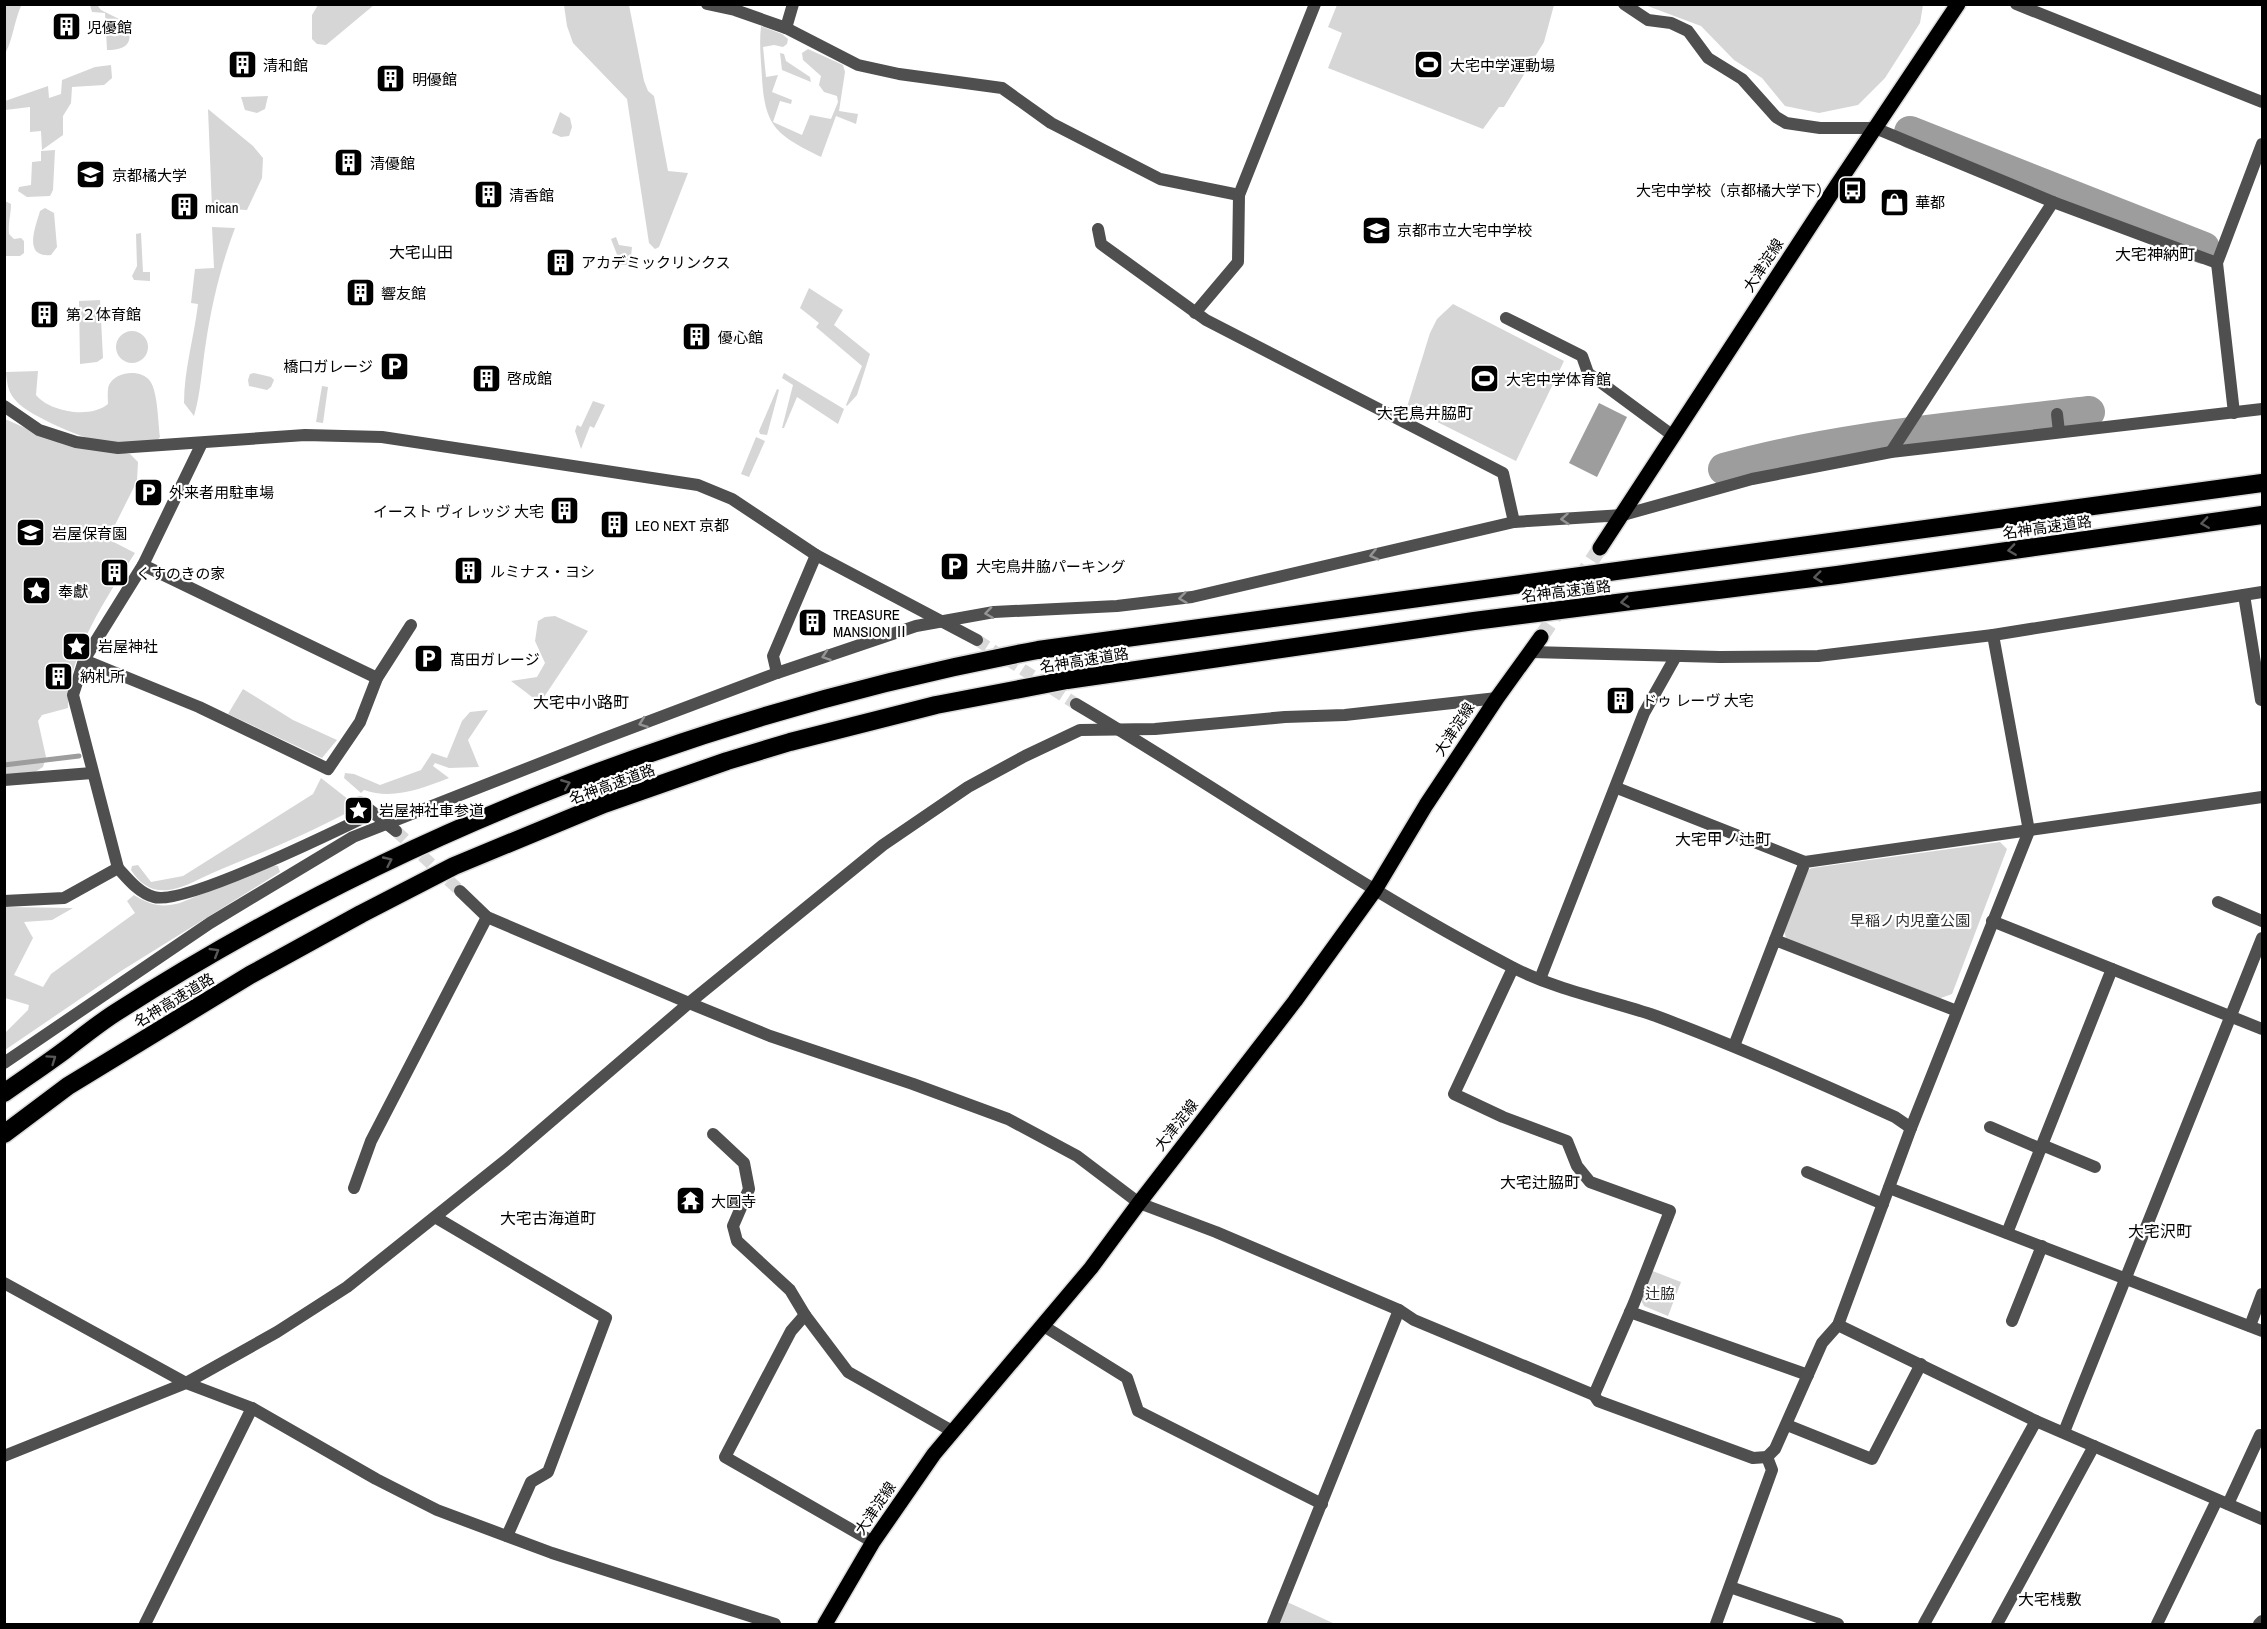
<svg xmlns="http://www.w3.org/2000/svg" width="2267" height="1629" viewBox="0 0 2267 1629" font-family="'Archivo Narrow','Noto Sans JP',sans-serif">
  <rect width="100%" height="100%" fill="#fff"/>
  <g fill="#d6d6d6">
    <path d="M 5,4 L 31,5 L 21,6 C 14,22 13,39 5,54 Z"/>
    <path d="M 90,5 L 97,5 L 101,10 L 127,23 C 134,43 127,50 107,50 L 105,13 L 92,12 Z"/>
    <path d="M 318,5 L 318,4 L 374,5 L 326,45 L 317,44 L 312,39 L 312,15 Z"/>
    <path d="M 564,5 L 629,5 L 644,81 L 648,91 L 654,96 L 668,171 L 688,173 L 659,247 L 655,249 L 649,243 L 627,99 L 573,43 L 567,26 Z"/>
    <path d="M 1337,5 L 1337,4 L 1554,5 L 1544,42 L 1504,107 L 1499,107 L 1483,129 L 1328,68 L 1342,33 L 1328,27 Z"/>
    <path d="M 1645,5 L 1923,5 L 1920,23 L 1885,78 L 1858,105 L 1819,113 L 1785,106 L 1762,78 L 1734,60 L 1701,26 Z"/>
    <path d="M 761,26 L 782,34 L 788,39 L 787,44 L 783,47 L 774,45 L 763,47 L 766,77 L 778,75 L 772,92 L 792,100 L 791,104 L 780,101 L 773,122 L 802,135 L 810,115 L 831,119 L 838,102 L 837,96 L 824,92 L 819,85 L 821,76 L 803,60 L 802,53 L 808,49 L 843,65 L 845,72 L 839,111 L 858,114 L 856,124 L 836,116 L 821,157 C 778,135 765,129 762,78 C 761,60 759,44 761,26 Z"/>
    <path d="M 780,53 L 784,54 L 786,61 L 810,77 L 811,82 L 782,70 Z"/>
    <path d="M 111,65 L 112,78 L 104,85 L 72,87 L 71,103 L 63,116 L 63,135 L 42,150 L 41,131 L 30,132 L 30,107 L 5,110 L 5,101 L 48,86 L 49,98 L 61,94 L 62,80 L 95,67 Z"/>
    <path d="M 268,96 L 265,109 L 257,113 L 245,110 L 241,97 Z"/>
    <path d="M 208,109 L 253,146 L 263,158 L 262,178 L 247,210 L 212,208 Z"/>
    <path d="M 560,112 L 570,118 L 572,127 L 569,136 L 561,137 L 552,133 Z"/>
    <path d="M 55,150 L 53,190 L 50,196 L 27,197 L 18,191 L 19,187 L 31,185 L 32,162 L 41,161 L 41,151 Z"/>
    <path d="M 5,201 L 11,204 C 11,215 8,221 9,234 L 14,239 L 21,238 L 24,241 L 24,253 L 20,256 L 5,256 Z"/>
    <path d="M 45,208 L 54,213 L 57,247 L 51,255 C 22,258 36,226 40,211 Z"/>
    <path d="M 212,227 L 235,228 C 221,265 212,303 206,342 C 202,366 201,392 194,416 L 184,403 C 184,369 194,338 198,304 L 191,303 L 195,269 L 214,268 Z"/>
    <path d="M 141,233 L 143,272 L 150,272 L 150,281 L 134,280 L 132,276 L 137,266 L 136,234 Z"/>
    <path d="M 616,237 L 619,245 L 632,247 L 630,265 L 621,265 L 611,239 Z"/>
    <path d="M 809,288 L 843,310 L 834,325 L 870,354 L 857,395 L 847,406 L 846,405 L 862,366 L 816,327 L 819,323 L 800,308 Z"/>
    <path d="M 100,300 L 103,358 L 97,362 L 80,364 L 79,301 Z"/>
    <path d="M 1453,304 L 1564,361 L 1516,461 L 1407,407 L 1430,333 L 1437,319 Z"/>
    <circle cx="132" cy="347" r="16"/>
    <path d="M 38,371 L 36,395 C 50,412 90,419 108,404 C 108,399 107,390 109,385 C 116,371 141,369 150,381 C 158,392 158,423 160,437 L 156,442 C 139,442 121,443 105,442 C 85,440 30,416 17,402 C 8,393 7,384 6,372 Z"/>
    <path d="M 254,373 L 271,377 L 274,380 L 271,387 L 267,390 L 249,386 L 248,380 L 250,374 Z"/>
    <path d="M 784,373 L 844,409 L 838,424 L 797,397 L 784,428 L 782,428 L 793,385 L 782,378 Z"/>
    <path d="M 322,386 L 328,387 L 323,423 L 316,422 Z"/>
    <path d="M 777,389 L 779,390 L 767,435 L 760,434 L 759,431 Z"/>
    <path d="M 593,401 L 605,405 L 594,428 L 590,426 L 581,449 L 575,431 L 577,425 L 581,427 Z"/>
    <path d="M 5,419 L 50,439 L 130,454 L 138,462 L 137,481 L 108,539 L 135,553 C 107,597 67,655 68,708 L 42,715 L 38,721 L 46,757 L 43,767 L 35,772 L 5,774 Z"/>
    <path d="M 756,437 L 765,441 L 749,477 L 741,474 Z"/>
    <path d="M 555,616 L 588,631 L 540,703 L 511,681 L 537,677 L 545,663 L 535,641 L 538,621 L 545,617 Z"/>
    <path d="M 243,689 L 293,720 L 337,740 L 322,758 L 228,714 Z"/>
    <path d="M 488,710 L 468,740 L 479,767 L 449,768 L 435,763 L 433,766 L 449,778 C 421,789 392,800 364,790 L 361,793 L 344,778 L 345,773 L 354,774 L 380,785 L 421,770 L 432,753 L 447,758 L 462,721 L 470,712 Z"/>
    <path d="M 321,778 L 353,803 L 352,810 C 308,834 263,852 217,871 C 202,877 185,888 169,890 C 151,892 140,884 131,870 L 132,866 L 138,865 L 151,882 L 183,876 L 313,794 Z"/>
    <path d="M 2000,842 L 2007,849 L 1952,994 L 1938,999 L 1787,941 L 1784,931 L 1806,871 L 1812,868 Z"/>
    <path d="M 272,865 L 278,866 L 280,872 L 121,971 L 5,1050 L 5,1033 L 28,1010 L 29,1005 L 5,998 L 5,907 L 73,908 L 52,920 L 24,922 L 33,938 L 14,975 L 43,987 L 51,974 L 135,913 L 127,901 L 134,895 C 150,905 161,908 180,903 Z"/>
    <path d="M 1650,1270 L 1681,1282 L 1668,1316 L 1644,1306 L 1640,1298 Z"/>
    <path d="M 1283,1600 L 1335,1624 L 1273,1624 Z"/>
  </g>
  <path fill="#9d9d9d" d="M 1599,403 L 1627,417 L 1597,477 L 1569,463 Z"/>
  <g fill="none" stroke-linecap="round" stroke-linejoin="round">
    <path stroke="#9d9d9d" stroke-width="5" d="M 4,765 L 79,756"/>
    <g stroke="#9d9d9d" stroke-width="32">
      <path d="M 1910,132 L 2204,248"/>
      <path d="M 1724,469 C 1841,436 1968,427 2089,412"/>
    </g>
    <g stroke="#d9d9d9" stroke-width="12" stroke-dasharray="12 6" stroke-linecap="butt">
      <path d="M 977,640 L 1076,704"/>
      <path d="M 396,831 L 460,891"/>
    </g>
    <path stroke="#d9d9d9" stroke-width="15" stroke-dasharray="15 8" stroke-linecap="butt" d="M 1541,637 L 1600,548"/>
    <defs>
      <g id="primary">
        <path d="M 1600,548 L 1837,185 L 1958,4"/>
        <path d="M 825,1624 L 873,1542 L 934,1454 L 1091,1268 L 1139,1203 L 1295,1001 L 1375,890 L 1426,805 L 1497,698 L 1541,637"/>
      </g>
      <g id="motorway">
        <path d="M 4,1093 C 25,1078 45,1065 65,1050 C 82,1037 98,1024 115,1013 C 396,833 711,711 1038,650 L 2262,483"/>
        <path d="M 4,1134 L 68,1086 L 250,975 L 361,914 L 454,866 L 604,804 L 727,761 L 790,742 L 936,705 L 1067,680 L 1474,621 L 1837,575 L 2262,515"/>
      </g>
    </defs>
    <use href="#primary" stroke="#dbdbdb" stroke-width="18"/>
    <use href="#motorway" stroke="#dbdbdb" stroke-width="21"/>
    <g stroke="#4f4f4f" stroke-width="12">
      <path d="M 707,4 L 735,10 L 786,28 L 858,65 L 899,74 L 1002,88 L 1051,123 L 1160,179 L 1239,195"/>
      <path d="M 1624,4 L 1648,20 L 1671,23 L 1688,31 L 1708,58 L 1742,79 L 1776,117 L 1786,123 L 1820,128 L 1875,128 L 2053,202 L 2217,263"/>
      <path d="M 786,28 L 793,4"/>
      <path d="M 1098,229 L 1101,244 L 1206,320 L 1503,473 L 1514,522"/>
      <path d="M 1195,313 L 1238,262 L 1239,195 L 1315,4"/>
      <path d="M 1506,318 L 1582,356 L 1588,373 L 1672,435"/>
      <path d="M 4,406 L 39,430 L 76,442 L 118,448 L 305,435 L 382,437 L 698,485 L 732,499 L 816,555 L 977,640"/>
      <path d="M 2234,413 L 2217,263 L 2262,144"/>
      <path d="M 2057,414 L 2059,432"/>
      <path d="M 202,443 L 143,565 L 84,660 L 73,695 L 118,868 C 128,879 139,893 154,897 C 184,906 338,830 373,813"/>
      <path d="M 1891,452 L 2053,202"/>
      <path d="M 143,565 L 377,678"/>
      <path d="M 2244,595 L 2261,700"/>
      <path d="M 84,660 L 199,707 L 328,769 L 360,722 L 377,678 L 411,625"/>
      <path d="M 777,673 L 773,656 L 816,555"/>
      <path d="M 1076,704 C 1222,790 1361,889 1512,967 C 1556,990 1609,1000 1656,1016 C 1737,1046 1816,1081 1895,1117 L 1911,1128"/>
      <path d="M 4,780 L 92,773"/>
      <path d="M 1617,788 L 1805,862"/>
      <path d="M 360,802 L 396,831"/>
      <path d="M 460,891 L 487,917 L 689,1003 L 770,1036 L 913,1084 L 1008,1119 L 1077,1156 L 1139,1203 L 1216,1232 L 1399,1310 L 1414,1320 L 1594,1395 L 1598,1401 L 1753,1458 L 1767,1457"/>
      <path d="M 4,901 L 64,898 L 118,868"/>
      <path d="M 2218,902 L 2262,921"/>
      <path d="M 1992,921 L 2262,1029"/>
      <path d="M 1775,940 L 1957,1011"/>
      <path d="M 1513,968 L 1454,1094 L 1503,1117 L 1567,1141 L 1577,1166 L 1590,1182 L 1670,1211 L 1634,1303 L 1594,1395"/>
      <path d="M 1540,979 L 1644,713 L 1676,656"/>
      <path d="M 1734,1046 L 1805,862 L 2262,797"/>
      <path d="M 4,1063 L 210,923 L 353,837 L 602,739 L 777,673 L 916,626 L 994,612 L 1117,606 L 1192,597 L 1514,522 L 1623,515"/>
      <path d="M 1990,1127 L 2041,1149"/>
      <path d="M 713,1134 L 744,1163 L 749,1189 L 733,1226 L 737,1241 L 790,1290 L 805,1315 L 848,1372 L 952,1431"/>
      <path d="M 2042,1145 L 2095,1167"/>
      <path d="M 1807,1172 L 1883,1204"/>
      <path d="M 354,1188 L 371,1141 L 487,917"/>
      <path d="M 1889,1188 L 2262,1331"/>
      <path d="M 435,1217 L 606,1318 L 548,1472 L 531,1482 L 507,1536"/>
      <path d="M 2007,1233 L 2112,969"/>
      <path d="M 4,1283 L 186,1383 L 252,1408 L 376,1479 L 437,1510 L 552,1553 L 775,1624"/>
      <path d="M 1630,1312 L 1808,1375"/>
      <path d="M 805,1315 L 791,1331 L 725,1457 L 873,1542"/>
      <path d="M 2012,1321 L 2042,1246"/>
      <path d="M 1042,1325 L 1127,1378 L 1138,1411 L 1322,1504"/>
      <path d="M 1838,1325 L 2036,1421 L 2262,1519"/>
      <path d="M 2250,1326 L 2262,1294"/>
      <path d="M 1787,1425 L 1872,1459 L 1921,1364"/>
      <path d="M 2064,1432 L 2262,938"/>
      <path d="M 2228,1504 L 2260,1435 L 2262,1435"/>
      <path d="M 1730,1587 L 1838,1624"/>
      <path d="M 145,1624 L 252,1408"/>
      <path d="M 1273,1624 L 1399,1310"/>
      <path d="M 1716,1624 L 1772,1470 L 1767,1457 L 1775,1449 L 1822,1343 L 1838,1325 L 1911,1128 L 2029,831 L 1993,635"/>
      <path d="M 1924,1624 L 2036,1421"/>
      <path d="M 1997,1624 L 2094,1446"/>
      <path d="M 2157,1624 L 2217,1500"/>
    </g>
    <g stroke="#4f4f4f" stroke-width="12">
      <path d="M 2016,4 L 2262,102"/>
      <path d="M 1623,515 L 1752,479 L 1891,452 L 2262,409"/>
      <path d="M 1531,652 L 1720,657 L 1818,656 L 1993,635 L 2262,592"/>
      <path d="M 4,1456 L 186,1383 L 277,1332 L 347,1287 L 506,1160 L 689,1003 L 883,845 L 968,787 L 1025,756 L 1080,730 L 1155,729 L 1285,717 L 1345,715 L 1497,698"/>
      <path d="M 2259,1624 L 2262,1621"/>
    </g>
    <use href="#primary" stroke="#000" stroke-width="15"/>
    <use href="#motorway" stroke="#000" stroke-width="18"/>
  </g>
  <defs><path id="oneway-chevron" d="M-2-3.5L2.5 0L-2 3.5" fill="none" stroke-width="1.6" stroke-linecap="round" stroke-linejoin="round" transform="scale(1.5)"/></defs>
  <g stroke="#959595">
    <use href="#oneway-chevron" transform="translate(1565 519) rotate(176)"/>
    <use href="#oneway-chevron" transform="translate(1374 555) rotate(167)"/>
    <use href="#oneway-chevron" transform="translate(1183 598) rotate(173)"/>
    <use href="#oneway-chevron" transform="translate(989 613) rotate(172)"/>
    <use href="#oneway-chevron" transform="translate(826 656) rotate(161)"/>
    <use href="#oneway-chevron" transform="translate(643 723) rotate(160)"/>
  </g>
  <g stroke="#595959">
    <use href="#oneway-chevron" transform="translate(2205 523) rotate(172)"/>
    <use href="#oneway-chevron" transform="translate(2012 550) rotate(172)"/>
    <use href="#oneway-chevron" transform="translate(1818 577) rotate(173)"/>
    <use href="#oneway-chevron" transform="translate(1625 602) rotate(173)"/>
    <use href="#oneway-chevron" transform="translate(566 784) rotate(-22)"/>
    <use href="#oneway-chevron" transform="translate(388 861) rotate(-25)"/>
    <use href="#oneway-chevron" transform="translate(215 952) rotate(-31)"/>
    <use href="#oneway-chevron" transform="translate(52 1059) rotate(-35)"/>
  </g>
  <defs>
    <symbol id="building-square" viewBox="-11 -11 22 22"><rect x="-9" y="-9" width="18" height="18" rx="4" fill="#000" stroke="#fff"/><path d="M-4-6H4V6H1V3H-1V6H-4ZM-2.5-4.3h1.7v1.8h-1.7ZM.8-4.3h1.7v1.8H.8ZM-2.5-1h1.7V.8h-1.7ZM.8-1h1.7V.8H.8Z" fill="#fff"/></symbol>
    <symbol id="stadium-square" viewBox="-11 -11 22 22"><rect x="-9" y="-9" width="18" height="18" rx="4" fill="#000" stroke="#fff"/><path d="M0-5a6.5 5 0 1 0 0 10a6.5 5 0 1 0 0-10ZM-3.5-1.8h7v3.6h-7Z" fill="#fff"/></symbol>
    <symbol id="university-square" viewBox="-11 -11 22 22"><rect x="-9" y="-9" width="18" height="18" rx="4" fill="#000" stroke="#fff"/><path d="M0-5L7-2L0 1L-7-2ZM-4 1L0 2.5L4 1V4Q0 6-4 4Z" fill="#fff"/></symbol>
    <symbol id="bus-square" viewBox="-11 -11 22 22"><rect x="-9" y="-9" width="18" height="18" rx="4" fill="#000" stroke="#fff"/><path d="M-5-6H5V4H4V6H2V4H-2V6H-4V4H-5ZM-3.5-4V0h7V-4ZM-3.5 1.2v1.5H-2V1.2ZM2 1.2v1.5H3.5V1.2Z" fill="#fff"/></symbol>
    <symbol id="shop-square" viewBox="-11 -11 22 22"><rect x="-9" y="-9" width="18" height="18" rx="4" fill="#000" stroke="#fff"/><path d="M-5-2.5h2.3a2.7 3.5 0 0 1 5.4 0H5L5.5 6h-11ZM-1.5-2.5h3a1.5 2.3 0 0 0-3 0Z" fill="#fff"/></symbol>
    <symbol id="school-square" viewBox="-11 -11 22 22"><rect x="-9" y="-9" width="18" height="18" rx="4" fill="#000" stroke="#fff"/><path d="M0-5L7-2L0 1L-7-2ZM-4 1L0 2.5L4 1V4Q0 6-4 4Z" fill="#fff"/></symbol>
    <symbol id="parking-square" viewBox="-11 -11 22 22"><rect x="-9" y="-9" width="18" height="18" rx="4" fill="#000" stroke="#fff"/><path d="M-3.5-5.5H1a3.5 3.5 0 0 1 0 7H-1V5.5H-3.5ZM-1-3.4V-.6H.8a1.4 1.4 0 0 0 0-2.8Z" fill="#fff"/></symbol>
    <symbol id="sight-square" viewBox="-11 -11 22 22"><rect x="-9" y="-9" width="18" height="18" rx="4" fill="#000" stroke="#fff"/><path d="M0-6L1.8-2.2L6-1.7L2.9 1.2L3.7 5.4L0 3.3L-3.7 5.4L-2.9 1.2L-6-1.7L-1.8-2.2Z" fill="#fff"/></symbol>
    <symbol id="temple-square" viewBox="-11 -11 22 22"><rect x="-9" y="-9" width="18" height="18" rx="4" fill="#000" stroke="#fff"/><path d="M0-6L5-2H3V0L6.5 2.5H4V6H1.5V3h-3V6H-4V2.5H-6.5L-3 0V-2H-5Z" fill="#fff"/></symbol>
  </defs>
  <g fill-rule="evenodd">
    <use href="#building-square" x="50" y="10" width="33" height="33"/>
    <use href="#building-square" x="226" y="48" width="33" height="33"/>
    <use href="#stadium-square" x="1412" y="48" width="33" height="33"/>
    <use href="#building-square" x="374" y="62" width="33" height="33"/>
    <use href="#building-square" x="332" y="146" width="33" height="33"/>
    <use href="#university-square" x="74" y="158" width="33" height="33"/>
    <use href="#bus-square" x="1836" y="174" width="33" height="33"/>
    <use href="#building-square" x="472" y="178" width="33" height="33"/>
    <use href="#shop-square" x="1878" y="186" width="33" height="33"/>
    <use href="#building-square" x="168" y="190" width="33" height="33"/>
    <use href="#school-square" x="1360" y="214" width="33" height="33"/>
    <use href="#building-square" x="544" y="246" width="33" height="33"/>
    <use href="#building-square" x="344" y="276" width="33" height="33"/>
    <use href="#building-square" x="28" y="298" width="33" height="33"/>
    <use href="#building-square" x="680" y="320" width="33" height="33"/>
    <use href="#parking-square" x="378" y="350" width="33" height="33"/>
    <use href="#building-square" x="470" y="362" width="33" height="33"/>
    <use href="#stadium-square" x="1468" y="362" width="33" height="33"/>
    <use href="#parking-square" x="132" y="476" width="33" height="33"/>
    <use href="#building-square" x="548" y="494" width="33" height="33"/>
    <use href="#building-square" x="598" y="508" width="33" height="33"/>
    <use href="#school-square" x="14" y="516" width="33" height="33"/>
    <use href="#parking-square" x="938" y="550" width="33" height="33"/>
    <use href="#building-square" x="452" y="554" width="33" height="33"/>
    <use href="#building-square" x="98" y="556" width="33" height="33"/>
    <use href="#sight-square" x="20" y="574" width="33" height="33"/>
    <use href="#building-square" x="796" y="606" width="33" height="33"/>
    <use href="#sight-square" x="60" y="630" width="33" height="33"/>
    <use href="#parking-square" x="412" y="642" width="33" height="33"/>
    <use href="#building-square" x="42" y="660" width="33" height="33"/>
    <use href="#building-square" x="1604" y="684" width="33" height="33"/>
    <use href="#sight-square" x="342" y="794" width="33" height="33"/>
    <use href="#temple-square" x="674" y="1184" width="33" height="33"/>
  </g>
  <g text-anchor="middle" dominant-baseline="central" stroke-width="4.5" stroke-linejoin="round" paint-order="stroke">
    <g font-size="15" fill="#000" stroke="#fff" text-anchor="start">
      <text x="87" y="27">児優館</text>
      <text x="263" y="65">清和館</text>
      <text x="1450" y="65">大宅中学運動場</text>
      <text x="412" y="79">明優館</text>
      <text x="370" y="163">清優館</text>
      <text x="112" y="175">京都橘大学</text>
      <text x="1831" y="190" text-anchor="end">大宅中学校（京都橘大学下）</text>
      <text x="509" y="195">清香館</text>
      <text x="1915" y="202">華都</text>
      <text x="205" y="207">mican</text>
      <text x="1397" y="230">京都市立大宅中学校</text>
      <text x="581" y="262">アカデミックリンクス</text>
      <text x="381" y="293">響友館</text>
      <text x="66" y="314">第２体育館</text>
      <text x="718" y="337">優心館</text>
      <text x="373" y="366" text-anchor="end">橋口ガレージ</text>
      <text x="507" y="378">啓成館</text>
      <text x="1506" y="379">大宅中学体育館</text>
      <text x="169" y="492">外来者用駐車場</text>
      <text x="544" y="511" text-anchor="end">イースト ヴィレッジ 大宅</text>
      <text x="635" y="525">LEO NEXT 京都</text>
      <text x="52" y="533">岩屋保育園</text>
      <text x="976" y="566">大宅鳥井脇パーキング</text>
      <text x="490" y="571">ルミナス・ヨシ</text>
      <text x="136" y="573">くすのきの家</text>
      <text x="58" y="591">奉獻</text>
      <text x="833" y="614">TREASURE<tspan x="833" dy="17">MANSION Ⅱ</tspan></text>
      <text x="98" y="646">岩屋神社</text>
      <text x="450" y="659">髙田ガレージ</text>
      <text x="80" y="676">納札所</text>
      <text x="1642" y="700">ドゥ レーヴ 大宅</text>
      <text x="379" y="810">岩屋神社車参道</text>
      <text x="711" y="1201">大圓寺</text>
    </g>
    <g font-size="15" fill="#000" stroke="#fff">
      <text transform="translate(1763 265) rotate(-57)">大津淀線</text>
      <text transform="translate(2047 527) rotate(-8)">名神高速道路</text>
      <text transform="translate(1566 591) rotate(-7)">名神高速道路</text>
      <text transform="translate(1084 660) rotate(-9)">名神高速道路</text>
      <text transform="translate(1454 729) rotate(-57)">大津淀線</text>
      <text transform="translate(612 784) rotate(-20)">名神高速道路</text>
      <text transform="translate(174 1000) rotate(-31)">名神高速道路</text>
      <text transform="translate(1176 1125) rotate(-52)">大津淀線</text>
      <text transform="translate(875 1508) rotate(-56)">大津淀線</text>
    </g>
    <g font-size="15" fill="#2d2d2d" stroke="#fff">
      <text x="1910" y="920">早稲ノ内児童公園</text>
      <text x="1660" y="1293">辻脇</text>
    </g>
    <g font-size="16" fill="#000" stroke="#fff">
      <text x="421" y="252">大宅山田</text>
      <text x="2155" y="254">大宅神納町</text>
      <text x="1425" y="413">大宅鳥井脇町</text>
      <text x="581" y="702">大宅中小路町</text>
      <text x="1723" y="839">大宅甲ノ辻町</text>
      <text x="1540" y="1182">大宅辻脇町</text>
      <text x="548" y="1218">大宅古海道町</text>
      <text x="2160" y="1231">大宅沢町</text>
      <text x="2050" y="1599">大宅桟敷</text>
    </g>
  </g>
  <rect width="2267" height="1629" fill="none" stroke="#000000" stroke-width="12"/>
</svg>
